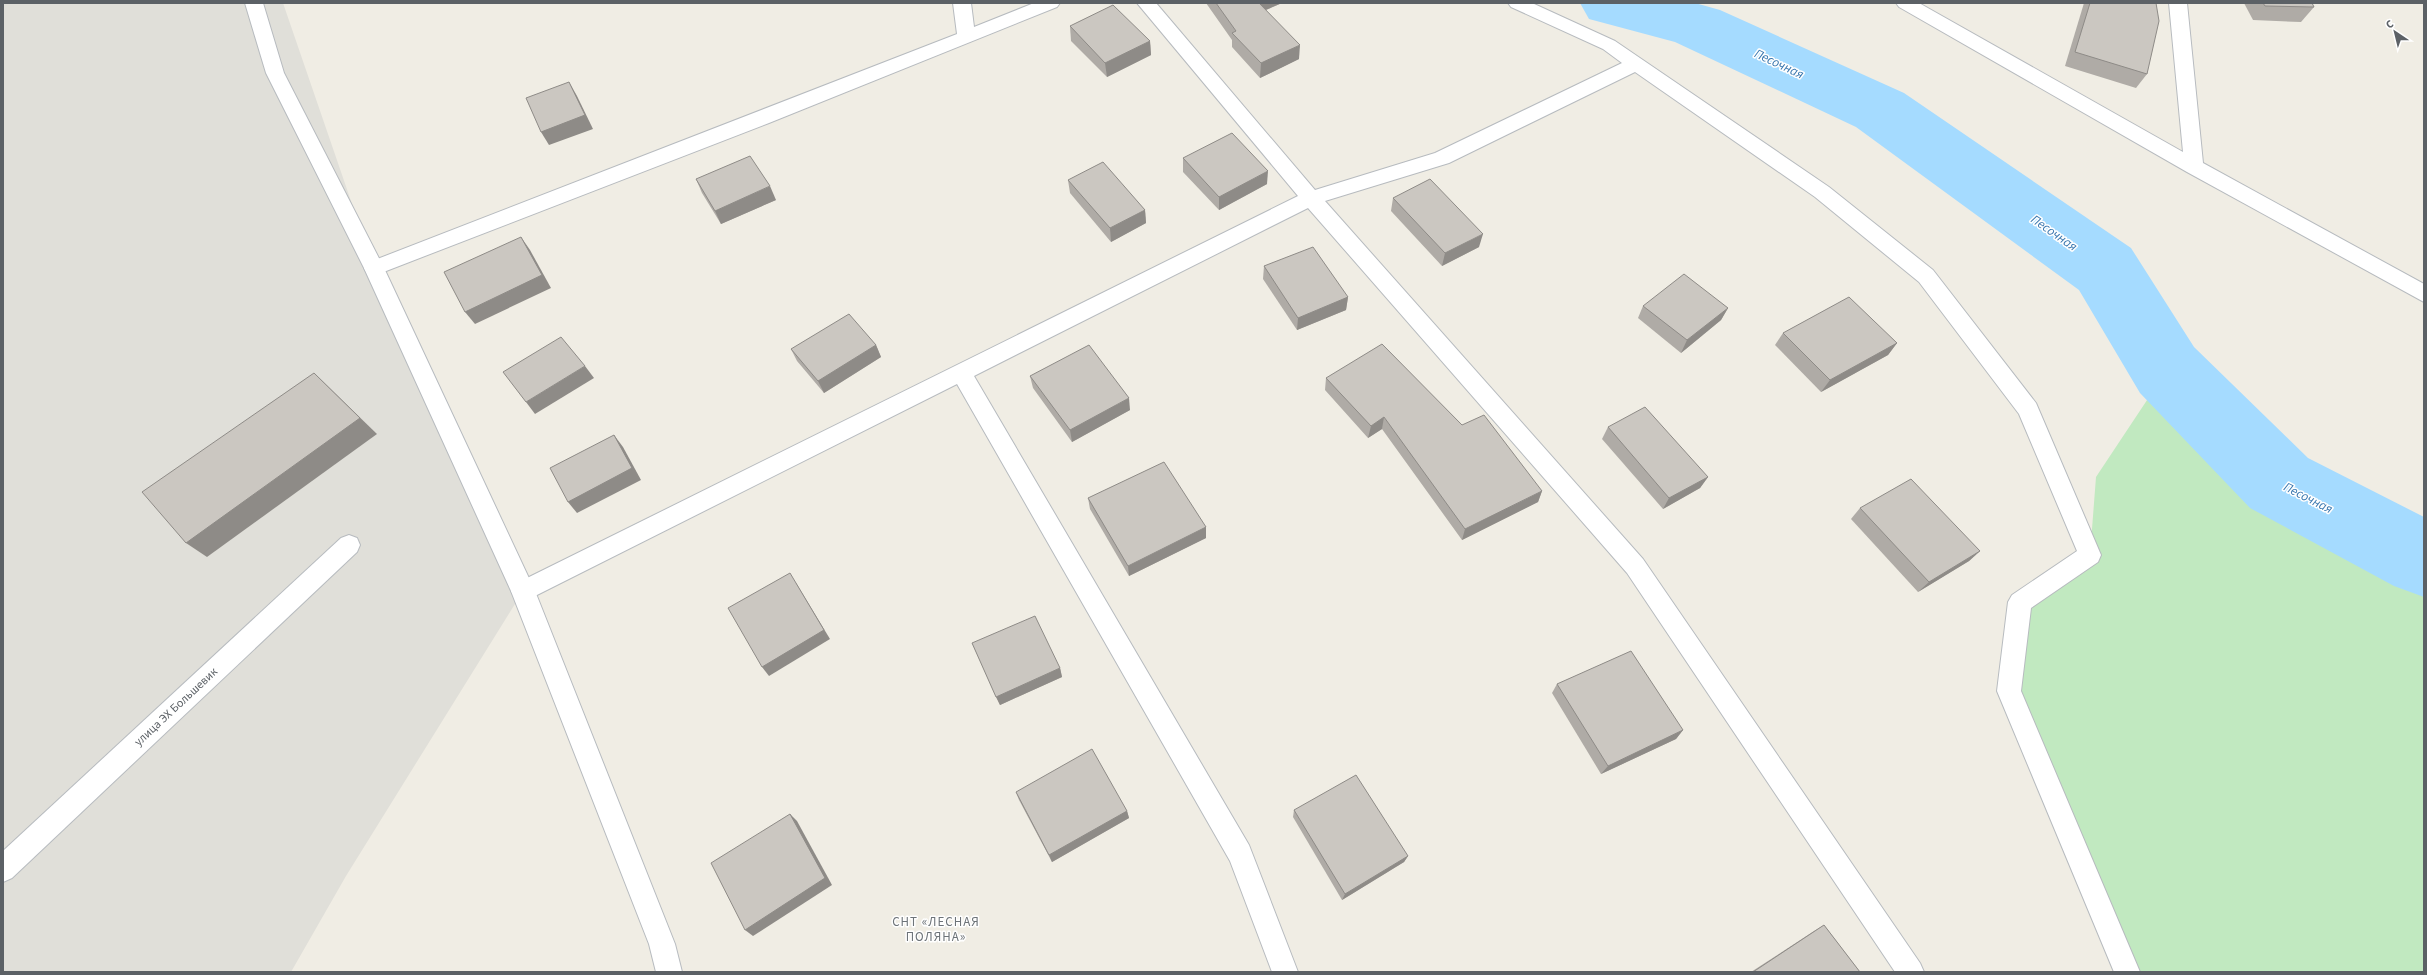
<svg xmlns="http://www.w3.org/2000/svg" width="2427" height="975" viewBox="0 0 2427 975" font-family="'Source Sans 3',sans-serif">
  <rect width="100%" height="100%" fill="#f0ede4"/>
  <path fill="#e0dfd9" d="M 3,3 L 283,3 L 374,268 L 523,591 L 346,876 L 291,972 L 3,972 Z"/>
  <path fill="#c1e9c0" d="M 2167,370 L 2279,483 L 2424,559 L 2424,972 L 2127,972 L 2009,691 L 2020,602 L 2090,555 L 2096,477 Z"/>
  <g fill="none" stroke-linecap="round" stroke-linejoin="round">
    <path fill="#a5dbff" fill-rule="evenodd" d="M 1580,3 L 1695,3 L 1720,10 L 1904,93 L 2131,248 L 2194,347 L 2308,458 L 2424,517 L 2424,597 L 2394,586 L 2250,508 L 2140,393 L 2079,290 L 1856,127 L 1675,42 L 1589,19 Z"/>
    <defs>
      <g id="lane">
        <path d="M 953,3 L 971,3 L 974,27 L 1034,3 L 1060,3 L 1057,7 L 769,123 L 381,273 L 374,276 L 367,273 L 364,268 L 367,263 L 957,34 Z"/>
        <path d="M 1137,3 L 1156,3 L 1315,190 L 1435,153 L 1622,63 L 1603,49 L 1511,7 L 1508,3 L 1532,3 L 1615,41 L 1829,187 L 1933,270 L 2036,403 L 2101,555 L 2098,562 L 2031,608 L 2021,691 L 2140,972 L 2114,972 L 1997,691 L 2008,602 L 2012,595 L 2077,551 L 2019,414 L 1919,282 L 1815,197 L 1635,72 L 1449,163 L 1325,201 L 1643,559 L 1920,963 L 1924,972 L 1895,972 L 1627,573 L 1308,208 L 974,376 L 1249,845 L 1298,972 L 1272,972 L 1230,861 L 957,384 L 531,598 L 523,601 L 515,598 L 511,591 L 515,584 L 1298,196 Z"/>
        <path d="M 1896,3 L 1919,3 L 2183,152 L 2169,3 L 2187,3 L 2203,163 L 2424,284 L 2424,302 L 2187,172 L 1899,7 Z"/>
      </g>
      <g id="street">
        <path d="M 245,3 L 263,3 L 284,73 L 384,268 L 535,591 L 675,944 L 682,972 L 656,972 L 649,944 L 511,591 L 364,268 L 266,73 Z"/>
        <path d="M 349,535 L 357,538 L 360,545 L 357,552 L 12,878 L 3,882 L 3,851 L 341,538 Z"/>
      </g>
    </defs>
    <use href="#lane" stroke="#b7bbbf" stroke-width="2"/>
    <use href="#street" stroke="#b7bbbf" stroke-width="2"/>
    <use href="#lane" fill="#fff" fill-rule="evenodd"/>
    <use href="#street" fill="#fff" fill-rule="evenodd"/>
  </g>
  <g fill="#afaba6">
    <path d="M 1206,3 L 1282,3 L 1266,10 L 1299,59 L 1260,78 L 1232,47 L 1232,40 Z"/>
    <path d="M 2084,3 L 2156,3 L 2147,74 L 2136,88 L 2065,66 Z"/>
    <path d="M 2244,3 L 2312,3 L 2314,7 L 2301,22 L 2253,20 Z"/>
    <path d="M 1070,26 L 1150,41 L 1151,55 L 1107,77 L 1071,41 Z"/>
    <path d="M 1183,158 L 1267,184 L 1219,210 L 1183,172 Z"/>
    <path d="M 696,179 L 776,200 L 721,224 L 702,193 Z"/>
    <path d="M 1068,180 L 1145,210 L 1146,223 L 1111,242 L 1070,193 Z"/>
    <path d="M 1393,198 L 1479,247 L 1442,266 L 1391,211 Z"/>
    <path d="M 1264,266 L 1348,297 L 1346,310 L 1297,330 L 1263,279 Z"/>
    <path d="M 1643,306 L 1728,308 L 1721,320 L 1681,353 L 1638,318 Z"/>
    <path d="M 1783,333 L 1897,343 L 1888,355 L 1821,392 L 1775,345 Z"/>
    <path d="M 876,345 L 881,357 L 824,393 L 797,361 L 791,349 Z"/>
    <path d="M 1030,376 L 1130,410 L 1072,442 L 1033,388 Z"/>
    <path d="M 1326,378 L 1462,425 L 1542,491 L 1538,502 L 1462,540 L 1382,429 L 1368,438 L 1325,390 Z"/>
    <path d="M 1608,427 L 1708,477 L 1700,488 L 1663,509 L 1602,439 Z"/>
    <path d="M 1088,498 L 1206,527 L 1206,538 L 1129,576 L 1090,509 Z"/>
    <path d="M 1860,508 L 1980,551 L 1969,561 L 1918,592 L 1851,519 Z"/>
    <path d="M 972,643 L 1060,668 L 1062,677 L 1000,705 Z"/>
    <path d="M 1557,684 L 1683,730 L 1676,739 L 1601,774 L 1552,693 Z"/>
    <path d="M 1016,792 L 1127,811 L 1129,818 L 1052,862 L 1019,800 Z"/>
    <path d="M 1294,810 L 1408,856 L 1404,862 L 1342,900 L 1293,817 Z"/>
    <path d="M 1824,925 L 1860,972 L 1751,972 L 1814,931 Z"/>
  </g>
  <g fill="#8e8b87">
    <path d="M 1256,3 L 1282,3 L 1256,14 Z"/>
    <path d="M 1150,41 L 1151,55 L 1107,77 L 1105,63 Z"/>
    <path d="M 1300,45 L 1299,59 L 1260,78 L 1261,63 Z"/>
    <path d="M 569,82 L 577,96 L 593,129 L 549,145 L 541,132 Z"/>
    <path d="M 1268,171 L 1267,184 L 1219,210 L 1219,197 Z"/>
    <path d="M 770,186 L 776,200 L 721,224 L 715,211 Z"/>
    <path d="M 1145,210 L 1146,223 L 1111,242 L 1110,228 Z"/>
    <path d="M 1483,234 L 1479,247 L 1442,266 L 1445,253 Z"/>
    <path d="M 521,237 L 530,250 L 551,288 L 475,324 L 465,312 Z"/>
    <path d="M 1348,297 L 1346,310 L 1297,330 L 1298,318 Z"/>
    <path d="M 1728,308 L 1721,320 L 1681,353 L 1687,340 Z"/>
    <path d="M 1897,343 L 1888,355 L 1821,392 L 1830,380 Z"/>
    <path d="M 876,345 L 881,357 L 824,393 L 818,381 Z"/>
    <path d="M 585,366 L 594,378 L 535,414 L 526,402 Z"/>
    <path d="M 314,373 L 377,434 L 207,557 L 186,543 Z"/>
    <path d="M 1129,398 L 1130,410 L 1072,442 L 1070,430 Z"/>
    <path d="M 1384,417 L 1382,429 L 1368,438 L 1371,426 Z"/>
    <path d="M 614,435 L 623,447 L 641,480 L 577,513 L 568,502 Z"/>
    <path d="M 1708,477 L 1700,488 L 1663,509 L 1669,498 Z"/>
    <path d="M 1542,491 L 1538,502 L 1462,540 L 1465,529 Z"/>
    <path d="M 1206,527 L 1206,538 L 1129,576 L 1128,566 Z"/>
    <path d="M 1980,551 L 1969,561 L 1918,592 L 1929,582 Z"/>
    <path d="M 796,583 L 830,639 L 769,676 L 762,667 Z"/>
    <path d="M 1060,668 L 1062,677 L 1000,705 L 996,697 Z"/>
    <path d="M 1683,730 L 1676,739 L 1601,774 L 1608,766 Z"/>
    <path d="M 1127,811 L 1129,818 L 1052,862 L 1049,855 Z"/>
    <path d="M 790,814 L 797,821 L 832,885 L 753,936 L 745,930 Z"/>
    <path d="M 1408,856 L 1404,862 L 1342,900 L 1345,894 Z"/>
  </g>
  <g fill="#cbc7c1" stroke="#8e8b87">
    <path d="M 1216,3 L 1259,3 L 1300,45 L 1261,63 L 1232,33 L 1236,31 Z"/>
    <path d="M 2090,3 L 2156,3 L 2159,21 L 2147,74 L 2075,52 Z"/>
    <path d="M 2263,3 L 2312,3 L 2314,7 L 2265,6 Z"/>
    <path d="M 1113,5 L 1150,41 L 1105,63 L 1070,26 Z"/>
    <path d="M 569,82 L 585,115 L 541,132 L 526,98 Z"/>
    <path d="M 1232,133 L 1268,171 L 1219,197 L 1183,158 Z"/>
    <path d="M 750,156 L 770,186 L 715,211 L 696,179 Z"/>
    <path d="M 1103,162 L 1145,210 L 1110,228 L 1068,180 Z"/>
    <path d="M 1430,179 L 1483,234 L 1445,253 L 1393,198 Z"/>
    <path d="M 521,237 L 542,275 L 465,312 L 444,272 Z"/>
    <path d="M 1313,247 L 1348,297 L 1298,318 L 1264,266 Z"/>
    <path d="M 1684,274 L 1728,308 L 1687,340 L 1643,306 Z"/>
    <path d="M 1849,297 L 1897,343 L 1830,380 L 1783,333 Z"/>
    <path d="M 849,314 L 876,345 L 818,381 L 791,349 Z"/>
    <path d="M 561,337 L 585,366 L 526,402 L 503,372 Z"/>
    <path d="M 1382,344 L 1462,425 L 1484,415 L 1542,491 L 1465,529 L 1384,417 L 1371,426 L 1326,378 Z"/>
    <path d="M 1089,345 L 1129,398 L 1070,430 L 1030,376 Z"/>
    <path d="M 314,373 L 360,418 L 186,543 L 142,492 Z"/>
    <path d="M 1645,407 L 1708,477 L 1669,498 L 1608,427 Z"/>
    <path d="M 614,435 L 632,468 L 568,502 L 550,468 Z"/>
    <path d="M 1164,462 L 1206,527 L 1128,566 L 1088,498 Z"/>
    <path d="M 1911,479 L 1980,551 L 1929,582 L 1860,508 Z"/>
    <path d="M 790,573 L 824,630 L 762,667 L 728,608 Z"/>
    <path d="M 1035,616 L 1060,668 L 996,697 L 972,643 Z"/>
    <path d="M 1631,651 L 1683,730 L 1608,766 L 1557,684 Z"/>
    <path d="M 1092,749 L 1127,811 L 1049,855 L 1016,792 Z"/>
    <path d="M 1356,775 L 1408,856 L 1345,894 L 1294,810 Z"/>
    <path d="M 790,814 L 825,878 L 745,930 L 711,863 Z"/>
    <path d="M 1824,925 L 1860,972 L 1753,972 Z"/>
  </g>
  <g text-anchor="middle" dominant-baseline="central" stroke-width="3" stroke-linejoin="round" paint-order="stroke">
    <g font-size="12" fill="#5c6166" stroke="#fff">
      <text transform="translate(176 707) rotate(-43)">улица ЭХ Большевик</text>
    </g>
    <g font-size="13" font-style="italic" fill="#3977af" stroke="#fff">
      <text transform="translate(1779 64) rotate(25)">Песочная</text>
      <text transform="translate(2054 233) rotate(35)">Песочная</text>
      <text transform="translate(2308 498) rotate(27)">Песочная</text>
    </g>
    <g font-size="13" letter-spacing="1" fill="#6d7378" stroke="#fff">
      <text x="936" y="922">СНТ «ЛЕСНАЯ<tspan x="936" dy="15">ПОЛЯНА»</tspan></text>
    </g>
  </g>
  <rect width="2427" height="975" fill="none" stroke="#5c6166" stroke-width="8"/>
  <g transform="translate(2395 32) rotate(325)" stroke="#ffffff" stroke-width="3" paint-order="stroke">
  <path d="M0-3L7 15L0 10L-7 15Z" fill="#5c6166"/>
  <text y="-6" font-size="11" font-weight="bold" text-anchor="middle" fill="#5c6166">С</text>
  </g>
</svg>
